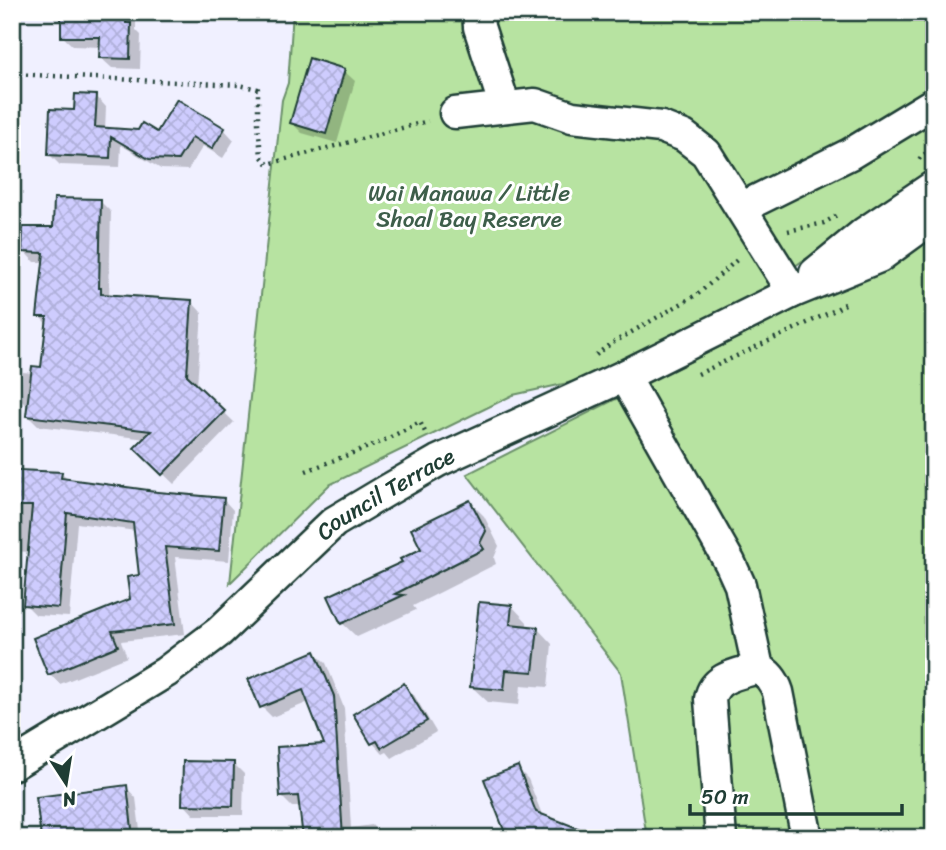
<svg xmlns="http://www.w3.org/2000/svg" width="946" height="850" viewBox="0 0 946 850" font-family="Sriracha,sans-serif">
  <defs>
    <pattern id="building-cross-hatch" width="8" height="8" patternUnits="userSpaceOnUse" patternTransform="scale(1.75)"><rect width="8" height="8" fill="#ceccfe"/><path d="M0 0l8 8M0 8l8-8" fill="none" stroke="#b0b0da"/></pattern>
  </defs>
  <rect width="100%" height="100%" fill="#f0f0ff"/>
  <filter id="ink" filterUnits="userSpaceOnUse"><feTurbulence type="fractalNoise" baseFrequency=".0143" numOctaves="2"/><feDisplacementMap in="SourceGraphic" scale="14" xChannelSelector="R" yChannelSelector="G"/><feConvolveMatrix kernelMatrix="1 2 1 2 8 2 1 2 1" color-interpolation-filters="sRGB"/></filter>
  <g filter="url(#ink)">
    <g fill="#b7e3a1" stroke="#6b906a" stroke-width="2">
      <path d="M 293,12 L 934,12 L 934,169 L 838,241 L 802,261 L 752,298 L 577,381 L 513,395 L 329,485 L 230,583 L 282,100 L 288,83 Z"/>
      <path d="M 934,223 L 934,838 L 647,838 L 621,673 L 467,474 L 880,266 Z"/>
    </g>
    <g fill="#0003">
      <path d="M 63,12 L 136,12 L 136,30 L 141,35 L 140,69 L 112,68 L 101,58 L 101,47 L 73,46 L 62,36 Z"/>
      <path d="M 344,71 L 355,81 L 337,143 L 302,133 L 292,123 Z"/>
      <path d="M 96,96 L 106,107 L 105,130 L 158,134 L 224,129 L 234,140 L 223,158 L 203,146 L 188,170 L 161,169 L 121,145 L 120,167 L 60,165 L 49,154 L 76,111 Z"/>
      <path d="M 100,201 L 111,212 L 109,297 L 192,302 L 202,313 L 197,386 L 234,422 L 174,484 L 137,448 L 146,439 L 38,426 L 27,415 L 28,407 L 22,400 L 23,372 L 33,373 L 42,369 L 48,325 L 39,316 L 45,262 L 34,262 L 24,251 L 54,229 Z"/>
      <path d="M 61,473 L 68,480 L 147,492 L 223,499 L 233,510 L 229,561 L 175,557 L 185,634 L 121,641 L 127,657 L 60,684 L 50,674 L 132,600 L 141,577 L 136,531 L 77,523 L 69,617 L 36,615 L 25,604 L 30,552 L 12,551 L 12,487 L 18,487 Z"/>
      <path d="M 470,502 L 484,516 L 499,546 L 494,558 L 496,564 L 413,606 L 416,610 L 357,637 L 342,623 L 404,563 L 423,550 Z"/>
      <path d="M 512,606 L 527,622 L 527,627 L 537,628 L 552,644 L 548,687 L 521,685 L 519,705 L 488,702 L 472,687 Z"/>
      <path d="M 315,653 L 326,663 L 344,708 L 351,828 L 372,825 L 383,838 L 305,838 L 301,807 L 292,807 L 282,797 L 327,745 L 309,702 L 272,717 L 262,707 Z"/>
      <path d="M 404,685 L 414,695 L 436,732 L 392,758 L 387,752 L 383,754 L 373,743 L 355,714 Z"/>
      <path d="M 233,763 L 244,774 L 243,815 L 194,815 L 184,804 Z"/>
      <path d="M 517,768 L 528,779 L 543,817 L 508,838 Z"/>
      <path d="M 126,787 L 136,798 L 141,838 L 43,838 Z"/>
    </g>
    <g fill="url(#building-cross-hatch)" stroke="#1f3d34" stroke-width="2">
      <path d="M 61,12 L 126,12 L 126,23 L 131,23 L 130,59 L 99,58 L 100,37 L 61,37 Z"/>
      <path d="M 309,58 L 345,69 L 326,134 L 290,123 Z"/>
      <path d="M 75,94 L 97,95 L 95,127 L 138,130 L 142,123 L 157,132 L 177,99 L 225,128 L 212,149 L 192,137 L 178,160 L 149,159 L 111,137 L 110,158 L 48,155 L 50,109 L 74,110 Z"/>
      <path d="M 54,198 L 101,199 L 99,288 L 101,288 L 101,294 L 192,300 L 187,375 L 225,411 L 162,475 L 134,448 L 151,431 L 26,416 L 32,366 L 41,367 L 47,317 L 37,317 L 44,253 L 22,252 L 23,227 L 53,227 Z"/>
      <path d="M 17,470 L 62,472 L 61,478 L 148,490 L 147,491 L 224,498 L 219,551 L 165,547 L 175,624 L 112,631 L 118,646 L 48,675 L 33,638 L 130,599 L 127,577 L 139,575 L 133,523 L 67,513 L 59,608 L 23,605 L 32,506 L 15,506 Z"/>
      <path d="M 470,500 L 486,531 L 480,543 L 484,549 L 395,594 L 404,595 L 341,624 L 328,596 L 402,562 L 400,559 L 421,549 L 411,529 Z"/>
      <path d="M 479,602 L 512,605 L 510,624 L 538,627 L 533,672 L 506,670 L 504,690 L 470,687 Z"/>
      <path d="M 315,651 L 334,696 L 343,838 L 303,838 L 298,796 L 280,797 L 277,747 L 324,744 L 303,690 L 260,708 L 248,679 Z"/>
      <path d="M 404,683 L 427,721 L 381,748 L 377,741 L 371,744 L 353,714 Z"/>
      <path d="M 183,761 L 234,762 L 233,806 L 182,805 Z"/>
      <path d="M 518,766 L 536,812 L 598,836 L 598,838 L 507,838 L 484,779 Z"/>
      <path d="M 127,785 L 133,838 L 41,838 L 36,797 Z"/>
    </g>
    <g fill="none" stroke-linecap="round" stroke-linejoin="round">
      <defs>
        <g id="minor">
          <path d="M 478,12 L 479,27 L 505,107"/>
          <path d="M 455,113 L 535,104 L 572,117 L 661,127 L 684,136 L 706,153 L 793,292"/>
          <path d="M 741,208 L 850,154 L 934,103"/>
          <path d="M 815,273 L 864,233 L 934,186"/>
          <path d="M 624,376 L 730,563 L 740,585 L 758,668 C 768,673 774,680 778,692 L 807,838"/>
          <path id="s1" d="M 12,765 L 166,672 L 219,632 L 334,522 L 386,491 L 438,461 L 624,376 L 793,292 L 879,257 L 934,217"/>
          <path d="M 721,838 L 710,699 C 714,676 739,674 758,668"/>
        </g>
      </defs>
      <use href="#minor" stroke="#1f3d34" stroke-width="35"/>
      <g stroke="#1f3d34" stroke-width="4.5" stroke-dasharray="2 5" stroke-linecap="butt">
        <path d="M 12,74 L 239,85 L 258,89 L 258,123 L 261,156 L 268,164 L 428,121"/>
        <path d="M 919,159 L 934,146"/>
        <path d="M 788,231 L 824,223 L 836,216"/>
        <path d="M 596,355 L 609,345 L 698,294 L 738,259"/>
        <path d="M 698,374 L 833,311 L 845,304"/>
        <path d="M 306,471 L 379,443 L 420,422 L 427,436"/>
      </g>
      <use href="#minor" stroke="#fff" stroke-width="30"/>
    </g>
  </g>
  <g text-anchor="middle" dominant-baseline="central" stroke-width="6" stroke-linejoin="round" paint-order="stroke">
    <g font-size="23" fill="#3d5e4a" stroke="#fff">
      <text x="469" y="193">Wai Manawa / Little<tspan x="469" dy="26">Shoal Bay Reserve</tspan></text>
    </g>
    <g font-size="23" fill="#1f3d34" stroke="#fff">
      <text stroke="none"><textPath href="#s1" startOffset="464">Council Terrace</textPath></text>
    </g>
  </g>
  <rect width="946" height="850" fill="none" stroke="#fff" stroke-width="42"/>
  <rect x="21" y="21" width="904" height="808" fill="none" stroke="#1f3d34" stroke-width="2.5" filter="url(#ink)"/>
  <g transform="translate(66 783) rotate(168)" stroke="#ffffff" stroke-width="5" paint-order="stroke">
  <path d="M0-5L12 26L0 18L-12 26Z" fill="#1f3d34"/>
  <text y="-10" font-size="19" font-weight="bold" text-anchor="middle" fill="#1f3d34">N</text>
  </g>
  <path d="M690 804v10h212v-10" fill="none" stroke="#1f3d34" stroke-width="3.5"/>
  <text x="701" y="804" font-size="21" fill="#1f3d34" stroke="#ffffff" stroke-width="5" paint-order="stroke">50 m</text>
</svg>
